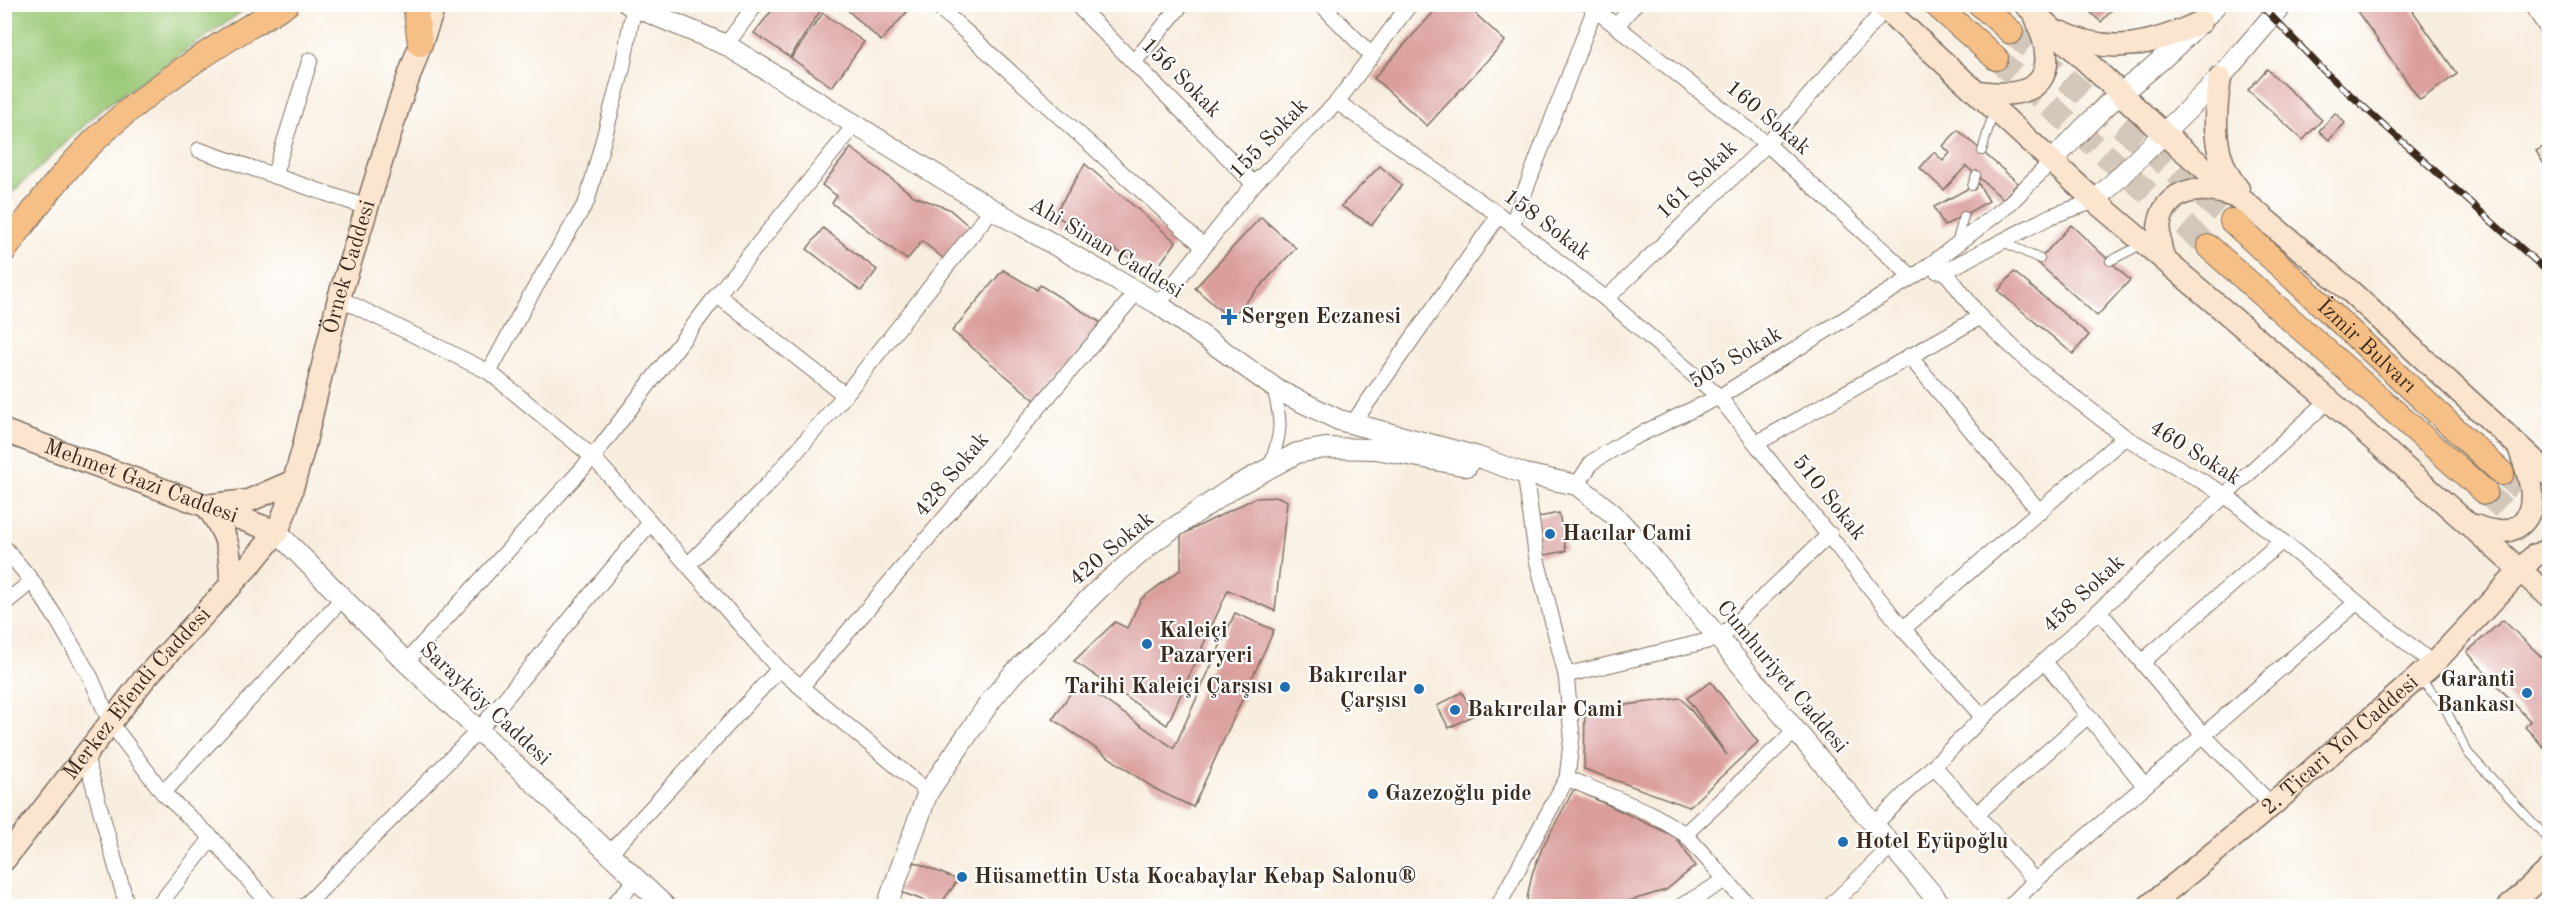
<svg xmlns="http://www.w3.org/2000/svg" width="2554" height="911" viewBox="0 0 2554 911" font-family="'Old Standard TT',serif">
  <rect width="100%" height="100%" fill="#fff"/>
  <filter id="ink" filterUnits="userSpaceOnUse"><feTurbulence type="fractalNoise" baseFrequency=".0167" numOctaves="2"/><feDisplacementMap in="SourceGraphic" scale="12" xChannelSelector="R" yChannelSelector="G"/><feConvolveMatrix kernelMatrix="1 2 1 2 8 2 1 2 1" color-interpolation-filters="sRGB"/></filter>
  <filter id="wash" filterUnits="userSpaceOnUse"><feTurbulence type="fractalNoise" baseFrequency=".008" numOctaves="4" result="noise"/><feDisplacementMap in="SourceGraphic" scale="24" xChannelSelector="R" yChannelSelector="G"/><feGaussianBlur stdDeviation="1.35" result="paint"/><feColorMatrix in="noise" values="0 0 0 0 0 0 0 0 0 0 0 0 0 0 0 0 0 1.4 0 .05"/><feComposite in="paint" operator="in"/></filter>
  <g filter="url(#wash)">
    <rect width="100%" height="100%" fill="#f8eedf"/>
    <path fill="#9bc977" stroke="#6b7a4a" stroke-width="1.5" d="M 5,4 L 251,4 L 251,5 L 103,108 L 5,199 Z"/>
    <g id="blocks">
      <g fill="#da9f9c">
        <path d="M 777,4 L 825,4 L 790,57 L 754,33 Z"/>
        <path d="M 841,4 L 914,4 L 881,41 Z"/>
        <path d="M 1441,4 L 1465,4 L 1505,41 L 1427,126 L 1374,78 Z"/>
        <path d="M 2081,4 L 2117,4 L 2101,22 Z"/>
        <path d="M 2352,4 L 2408,4 L 2457,74 L 2420,100 Z"/>
        <path d="M 823,13 L 864,42 L 832,87 L 791,58 Z"/>
        <path d="M 2267,69 L 2322,120 L 2303,140 L 2248,90 Z"/>
        <path d="M 2335,113 L 2345,123 L 2329,140 L 2319,131 Z"/>
        <path d="M 1958,130 L 2018,183 L 2003,199 L 1966,166 L 1944,190 L 1920,168 L 1934,152 L 1943,161 L 1950,153 L 1943,146 Z"/>
        <path d="M 2550,143 L 2550,174 L 2536,151 Z"/>
        <path d="M 851,148 L 914,196 L 949,209 L 970,227 L 944,259 L 922,241 L 907,260 L 832,203 L 837,196 L 822,185 Z"/>
        <path d="M 1085,164 L 1176,242 L 1154,272 L 1054,215 Z"/>
        <path d="M 1380,166 L 1402,185 L 1372,225 L 1341,206 Z"/>
        <path d="M 1978,183 L 1989,201 L 1944,226 L 1934,207 Z"/>
        <path d="M 1261,217 L 1296,248 L 1230,319 L 1195,288 Z"/>
        <path d="M 2071,225 L 2130,280 L 2097,316 L 2037,262 Z"/>
        <path d="M 823,228 L 877,270 L 861,291 L 807,249 Z"/>
        <path d="M 1003,270 L 1037,290 L 1040,285 L 1103,324 L 1036,401 L 952,331 Z"/>
        <path d="M 2014,272 L 2089,335 L 2073,354 L 1998,291 Z"/>
        <path d="M 1279,497 L 1287,501 L 1275,611 L 1228,590 L 1167,725 L 1074,661 L 1115,622 L 1127,628 L 1141,599 L 1181,569 L 1181,535 L 1255,498 Z"/>
        <path d="M 1559,513 L 1566,551 L 1540,556 L 1534,518 Z"/>
        <path d="M 1235,613 L 1274,630 L 1193,807 L 1155,789 L 1053,719 L 1078,682 L 1174,748 Z"/>
        <path d="M 2503,620 L 2550,665 L 2550,754 L 2525,727 L 2530,721 L 2467,652 Z"/>
        <path d="M 1711,682 L 1758,742 L 1689,807 L 1584,769 L 1585,710 L 1681,698 L 1727,755 L 1687,698 Z"/>
        <path d="M 1462,692 L 1474,715 L 1449,728 L 1437,706 Z"/>
        <path d="M 1574,789 L 1676,837 L 1695,866 L 1666,890 L 1612,906 L 1530,906 L 1527,899 L 1532,874 L 1542,848 Z"/>
        <path d="M 915,862 L 958,880 L 939,906 L 898,891 Z"/>
      </g>
    </g>
  </g>
  <g filter="url(#ink)">
    <use href="#blocks" fill-opacity="0" stroke="#7d6f62" stroke-width="1.5"/>
    <g fill="none" stroke-linecap="round" stroke-linejoin="round">
      <g stroke="#d2c7b8" stroke-width="24" stroke-dasharray="24 12" stroke-linecap="butt">
        <path d="M 2011,32 L 2232,221"/>
        <path d="M 1996,58 L 2209,247"/>
        <path d="M 2502,473 L 2550,513"/>
        <path d="M 2485,492 L 2550,551"/>
      </g>
      <defs>
        <g id="service">
          <path d="M 1982,151 L 1993,113"/>
          <path d="M 1972,186 L 1976,175"/>
          <path d="M 2003,242 L 2040,259"/>
          <path d="M 1956,243 L 1964,216"/>
          <path d="M 2110,261 L 2143,244"/>
          <path d="M 2419,678 L 2443,704 L 2468,753 L 2550,841"/>
        </g>
        <path id="pedestrian" d="M 1268,469 C 1282,436 1283,420 1272,386"/>
        <g id="minor">
          <path d="M 935,4 L 1204,247"/>
          <path d="M 1076,4 L 1254,184"/>
          <path d="M 1321,4 L 1372,56"/>
          <path d="M 1588,4 L 1767,144 L 1912,277"/>
          <path d="M 2531,4 L 2550,33"/>
          <path d="M 1617,25 L 1635,4"/>
          <path d="M 726,45 L 756,4"/>
          <path d="M 1134,62 L 1182,4"/>
          <path d="M 1337,102 L 1499,215 L 1606,299 L 1719,397 L 1903,629 L 1983,717"/>
          <path d="M 199,150 L 366,207"/>
          <path d="M 274,176 L 310,60"/>
          <path d="M 1512,225 L 1595,8"/>
          <path d="M 1937,271 L 1945,271 L 2051,216 L 2095,201"/>
          <path d="M 1945,271 L 1980,317 L 2032,365 L 2125,437 L 2224,494 L 2433,664"/>
          <path d="M 717,295 L 845,395"/>
          <path d="M 339,298 L 489,372 L 593,457 L 779,669 L 928,792"/>
          <path d="M 1606,299 L 1767,144 L 1885,9"/>
          <path d="M 1158,304 L 1254,184 L 1337,102 L 1410,4"/>
          <path d="M 1909,356 L 2040,512"/>
          <path d="M 489,372 L 529,298 L 587,201 L 622,70 L 634,7"/>
          <path d="M 1353,423 L 1499,215"/>
          <path d="M 1757,443 L 1980,317"/>
          <path d="M 1577,485 L 1592,462 L 1628,440 L 1719,397 L 1922,271 L 2007,206 L 2051,162"/>
          <path d="M 4,547 L 32,581 L 58,621 L 91,678 L 110,722 L 163,793"/>
          <path d="M 689,564 L 770,482 L 845,395 L 992,209"/>
          <path d="M 4,604 L 32,581"/>
          <path d="M 2099,611 L 2203,735 L 2272,805"/>
          <path d="M 1903,629 L 2125,437"/>
          <path d="M 2044,661 L 2145,786"/>
          <path d="M 406,662 L 593,457 L 717,295 L 854,126"/>
          <path d="M 2142,662 L 2281,542"/>
          <path d="M 1566,675 L 1720,638 L 1830,534"/>
          <path d="M 801,687 L 1137,292"/>
          <path d="M 85,754 L 127,906"/>
          <path d="M 1934,766 L 2035,881"/>
          <path d="M 1567,778 L 1650,813 L 1685,834 L 1749,906"/>
          <path d="M 1977,814 L 2088,716"/>
          <path d="M 1873,826 L 1983,717 L 2329,400"/>
          <path d="M 1685,834 L 1796,730"/>
          <path d="M 609,854 L 779,669"/>
          <path d="M 158,906 L 212,838"/>
          <path d="M 271,906 L 212,838 L 163,793 L 342,599"/>
          <path d="M 305,906 L 479,730 L 650,523"/>
          <path d="M 612,906 L 636,880"/>
          <path d="M 1498,906 L 1567,778 L 1572,735 L 1566,675 L 1537,560 L 1525,474"/>
          <path d="M 1681,906 L 1724,881"/>
          <path d="M 1830,906 L 1892,846"/>
          <path d="M 2010,906 L 2035,881 L 2356,603"/>
        </g>
        <g id="tertiary">
          <path d="M 628,4 L 726,45 L 992,209 L 1158,304 L 1279,391 L 1339,420 L 1478,457 L 1525,474 L 1577,485 L 1612,513 L 1636,539 L 1942,906"/>
          <path d="M 2051,162 C 2074,139 2096,113 2121,93 C 2156,66 2187,38 2217,4"/>
          <path d="M 2095,201 L 2220,78 L 2283,4"/>
          <path d="M 277,532 L 406,662 L 665,906"/>
          <path d="M 887,906 L 928,792 L 992,699 L 1013,674 L 1101,587 L 1156,540 L 1231,489 L 1297,453 L 1325,448 L 1376,449 L 1467,466"/>
        </g>
        <g id="secondary">
          <path d="M 1880,4 L 2095,201 L 2329,400 L 2550,597"/>
          <path d="M 2025,4 L 2165,135 L 2350,291 L 2550,475"/>
          <path d="M 2062,33 C 2110,56 2155,44 2201,22"/>
          <path d="M 2220,78 C 2214,117 2211,157 2238,189"/>
          <path d="M 1978,92 C 2043,101 2060,75 2036,17"/>
          <path d="M 2164,260 C 2145,206 2181,176 2233,196"/>
          <path id="s1" d="M 4,431 L 277,532"/>
          <path d="M 206,505 C 228,535 231,549 231,586"/>
          <path d="M 213,505 L 248,501 L 294,481"/>
          <path d="M 2475,526 C 2508,540 2537,526 2531,486 C 2529,474 2524,461 2520,450"/>
          <path id="s2" d="M 4,860 L 145,678 L 253,561 L 277,532 L 286,509 L 303,450 L 339,298 L 399,104 L 435,4"/>
          <path id="s3" d="M 2149,906 L 2272,805 L 2433,664 L 2534,556 L 2550,549"/>
          <path d="M 2510,906 L 2550,869"/>
        </g>
        <g id="primary">
          <path d="M 415,4 L 420,44"/>
          <path d="M 1935,4 L 1996,58"/>
          <path d="M 1980,4 L 2011,32"/>
          <path id="s4" d="M 2232,221 L 2502,473"/>
          <path d="M 2209,247 L 2485,492"/>
          <path d="M 4,251 C 31,213 61,173 94,141 C 150,87 220,43 287,4"/>
        </g>
      </defs>
      <use href="#service" stroke="#7d6f62" stroke-width="10"/>
      <use href="#pedestrian" stroke="#7d6f62" stroke-width="14"/>
      <use href="#minor" stroke="#7d6f62" stroke-width="17"/>
      <use href="#tertiary" stroke="#7d6f62" stroke-width="22"/>
      <use href="#secondary" stroke="#7d6f62" stroke-width="25"/>
      <use href="#primary" stroke="#7d6f62" stroke-width="26"/>
      <use href="#service" stroke="#fff" stroke-width="8"/>
      <use href="#pedestrian" stroke="#fff" stroke-width="12"/>
      <use href="#minor" stroke="#fff" stroke-width="15"/>
      <use href="#tertiary" stroke="#fff" stroke-width="20"/>
      <use href="#secondary" stroke="#fbe5cf" stroke-width="22"/>
      <use href="#primary" stroke="#f5bf86" stroke-width="24"/>
      <defs>
        <path id="rail" d="M 2260,4 L 2325,72 L 2550,274"/>
      </defs>
      <use href="#rail" stroke="#3b2a1e" stroke-width="7"/>
      <use href="#rail" stroke="#fff" stroke-width="4.5" stroke-dasharray="14" stroke-linecap="butt"/>
    </g>
  </g>
  <g fill="#1f6fb2" stroke="#fff" stroke-width="2">
    <path d="M1226 308h6v6h6v6h-6v6h-6v-6h-6v-6h6z"/>
    <circle cx="1550" cy="534" r="6"/>
    <circle cx="1147" cy="644" r="6"/>
    <circle cx="1285" cy="687" r="6"/>
    <circle cx="1419" cy="689" r="6"/>
    <circle cx="2527" cy="693" r="6"/>
    <circle cx="1455" cy="710" r="6"/>
    <circle cx="1373" cy="794" r="6"/>
    <circle cx="1843" cy="842" r="6"/>
    <circle cx="962" cy="877" r="6"/>
  </g>
  <g text-anchor="middle" dominant-baseline="central" stroke-width="4.5" stroke-linejoin="round" paint-order="stroke">
    <g font-size="22" fill="#3b2a1e" stroke="#fff">
      <text transform="translate(1181 78) rotate(45)">156 Sokak</text>
      <text transform="translate(1768 118) rotate(40)">160 Sokak</text>
      <text transform="translate(1269 139) rotate(-46)">155 Sokak</text>
      <text transform="translate(1697 180) rotate(-44)">161 Sokak</text>
      <text transform="translate(1547 225) rotate(37)">158 Sokak</text>
      <text transform="translate(1106 248) rotate(31)">Ahi Sinan Caddesi</text>
      <text stroke="none"><textPath href="#s2" startOffset="702">Örnek Caddesi</textPath></text>
      <text stroke="none"><textPath href="#s4" startOffset="184">İzmir Bulvarı</textPath></text>
      <text transform="translate(1736 358) rotate(-30)">505 Sokak</text>
      <text transform="translate(2195 453) rotate(32)">460 Sokak</text>
      <text transform="translate(952 475) rotate(-50)">428 Sokak</text>
      <text stroke="none"><textPath href="#s1" startOffset="146">Mehmet Gazi Caddesi</textPath></text>
      <text transform="translate(1829 498) rotate(51)">510 Sokak</text>
      <text transform="translate(1112 549) rotate(-40)">420 Sokak</text>
      <text transform="translate(2084 594) rotate(-43)">458 Sokak</text>
      <text transform="translate(1782 677) rotate(50)">Cumhuriyet Caddesi</text>
      <text stroke="none"><textPath href="#s2" startOffset="213">Merkez Efendi Caddesi</textPath></text>
      <text transform="translate(485 704) rotate(43)">Sarayköy Caddesi</text>
      <text stroke="none"><textPath href="#s3" startOffset="250">2. Ticari Yol Caddesi</textPath></text>
    </g>
    <g font-size="22" font-weight="bold" fill="#3b2a1e" stroke="#fff" text-anchor="start">
      <text x="1241" y="317">Sergen Eczanesi</text>
      <text x="1562" y="534">Hacılar Cami</text>
      <text x="1159" y="631">Kaleiçi<tspan x="1159" dy="25">Pazaryeri</tspan></text>
      <text x="1407" y="676" text-anchor="end">Bakırcılar<tspan x="1407" dy="25">Çarşısı</tspan></text>
      <text x="2515" y="680" text-anchor="end">Garanti<tspan x="2515" dy="25">Bankası</tspan></text>
      <text x="1273" y="687" text-anchor="end">Tarihi Kaleiçi Çarşısı</text>
      <text x="1467" y="710">Bakırcılar Cami</text>
      <text x="1385" y="794">Gazezoğlu pide</text>
      <text x="1855" y="842">Hotel Eyüpoğlu</text>
      <text x="974" y="877">Hüsamettin Usta Kocabaylar Kebap Salonu®</text>
    </g>
  </g>
  <rect width="2554" height="911" fill="none" stroke="#fff" stroke-width="24"/>
</svg>
